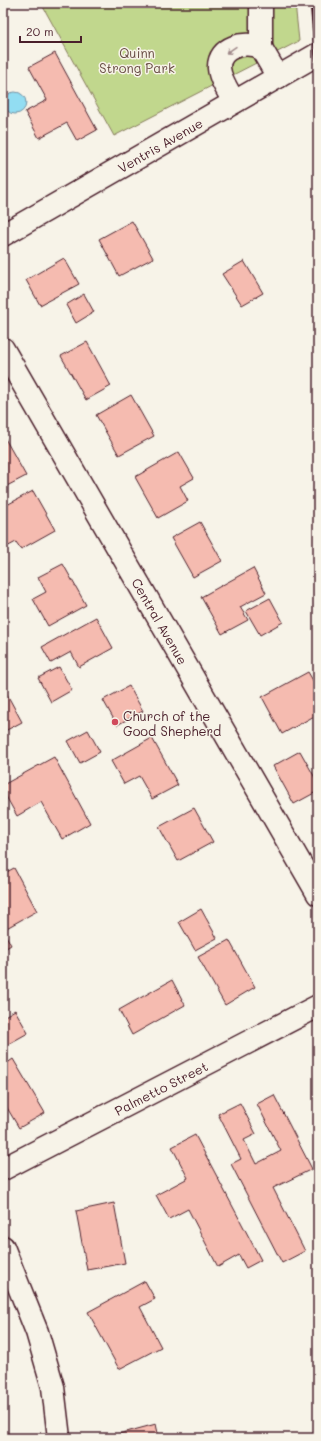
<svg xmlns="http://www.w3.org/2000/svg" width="321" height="1441" viewBox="0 0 321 1441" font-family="Mali,sans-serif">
  <rect width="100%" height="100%" fill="#f7f3e8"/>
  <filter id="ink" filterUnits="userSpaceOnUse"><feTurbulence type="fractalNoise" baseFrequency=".025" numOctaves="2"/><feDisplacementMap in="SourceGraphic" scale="8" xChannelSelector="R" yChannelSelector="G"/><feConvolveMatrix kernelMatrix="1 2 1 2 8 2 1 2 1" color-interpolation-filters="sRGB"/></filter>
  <g filter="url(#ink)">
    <path fill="#c1d78d" stroke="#867b5c" d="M 41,3 L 295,3 L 299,41 L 114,136 Z"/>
    <circle fill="#92ddf2" stroke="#7591a2" cx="15" cy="103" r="11"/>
    <g fill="#f5bbb0" stroke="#4a1f2b">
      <path d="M 55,53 L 97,130 L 77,141 L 67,123 L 39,138 L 25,112 L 47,100 L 29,67 Z"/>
      <path d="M 132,221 L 153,258 L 119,276 L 99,239 Z"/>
      <path d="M 64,258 L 79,284 L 40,305 L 26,280 Z"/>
      <path d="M 244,261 L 263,293 L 242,305 L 222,274 Z"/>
      <path d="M 84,294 L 94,312 L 76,323 L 66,305 Z"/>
      <path d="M 87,342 L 111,386 L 86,400 L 61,356 Z"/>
      <path d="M 131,395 L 154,436 L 119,455 L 96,415 Z"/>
      <path d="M 3,435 L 26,476 L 3,488 Z"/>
      <path d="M 179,452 L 194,478 L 180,486 L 188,501 L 158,518 L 135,477 Z"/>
      <path d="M 33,491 L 55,530 L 21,549 L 16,542 L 3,549 L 3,507 Z"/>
      <path d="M 200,522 L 222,561 L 193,577 L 171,538 Z"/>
      <path d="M 63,564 L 86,605 L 48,626 L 33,599 L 46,592 L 38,577 Z"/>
      <path d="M 253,568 L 266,593 L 240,607 L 248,620 L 222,634 L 201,597 Z"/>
      <path d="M 270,598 L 283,622 L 260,635 L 246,611 Z"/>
      <path d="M 96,617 L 113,648 L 79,667 L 71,652 L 51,663 L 42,647 Z"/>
      <path d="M 59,667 L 72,690 L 51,702 L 38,678 Z"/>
      <path d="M 308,672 L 318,689 L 318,714 L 282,734 L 262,697 Z"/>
      <path d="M 129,686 L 143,711 L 117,725 L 103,700 Z"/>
      <path d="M 3,687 L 22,722 L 3,732 Z"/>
      <path d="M 88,730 L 100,752 L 80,763 L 68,741 Z"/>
      <path d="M 152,738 L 178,785 L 152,799 L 139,776 L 124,784 L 111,761 Z"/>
      <path d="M 300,751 L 318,783 L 318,791 L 294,804 L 273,766 Z"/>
      <path d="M 54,757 L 90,823 L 62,839 L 41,802 L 17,816 L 3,791 L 3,785 Z"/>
      <path d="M 194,808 L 213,842 L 178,861 L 159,827 Z"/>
      <path d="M 14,868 L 37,911 L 3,930 L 3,874 Z"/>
      <path d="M 201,909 L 217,938 L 195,950 L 179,922 Z"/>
      <path d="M 3,930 L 11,945 L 3,950 Z"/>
      <path d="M 229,940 L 255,987 L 225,1005 L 198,957 Z"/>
      <path d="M 172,980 L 185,1005 L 132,1035 L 119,1010 Z"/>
      <path d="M 15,1010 L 28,1033 L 3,1047 L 3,1017 Z"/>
      <path d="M 13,1059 L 45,1113 L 19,1128 L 3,1101 L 3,1066 Z"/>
      <path d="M 274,1095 L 312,1169 L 273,1188 L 305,1251 L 282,1263 L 231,1164 L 241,1159 L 218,1114 L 240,1103 L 256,1134 L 244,1140 L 256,1164 L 281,1151 L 257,1104 Z"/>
      <path d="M 195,1135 L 261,1260 L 246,1268 L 239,1255 L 218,1267 L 188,1209 L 169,1219 L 156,1195 L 188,1178 L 172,1147 Z"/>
      <path d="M 114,1203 L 125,1263 L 87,1270 L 76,1211 Z"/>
      <path d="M 145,1281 L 155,1299 L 140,1307 L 161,1347 L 119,1369 L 88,1312 Z"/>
      <path d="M 156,1424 L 159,1438 L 116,1438 L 115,1435 Z"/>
    </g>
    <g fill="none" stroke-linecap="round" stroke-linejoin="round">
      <defs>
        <g id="minor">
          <path d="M 261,48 L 261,3"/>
          <path d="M 234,102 C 229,92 220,80 219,68 C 218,47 245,40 261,48 L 278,77"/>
          <path d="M 3,235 L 318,54"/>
          <path d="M 3,349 L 318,894"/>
          <path d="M 3,1169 L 318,1006"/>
          <path d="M 3,1247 L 37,1332 L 53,1387 L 59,1438"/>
        </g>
      </defs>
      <use href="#minor" stroke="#4a1f2b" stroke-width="25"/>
      <use href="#minor" stroke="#f7f3e8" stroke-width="22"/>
      <path stroke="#4a1f2b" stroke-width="3" d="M 311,3 L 318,82"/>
    </g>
    <defs><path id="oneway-shaft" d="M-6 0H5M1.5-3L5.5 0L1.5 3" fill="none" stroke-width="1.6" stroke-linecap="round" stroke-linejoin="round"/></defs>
    <use stroke="#a0898a" href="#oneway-shaft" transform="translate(231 50) rotate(146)"/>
  </g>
  <circle fill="#d1495b" stroke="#f7f3e8" stroke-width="1.5" cx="115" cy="722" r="4"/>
  <g text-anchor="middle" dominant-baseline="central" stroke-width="3" stroke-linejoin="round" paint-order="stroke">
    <g font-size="13" fill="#684d44" stroke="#f7f3e8">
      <text x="137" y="52">Quinn<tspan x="137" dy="15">Strong Park</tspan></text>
    </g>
    <g font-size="13" fill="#4a1f2b" stroke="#f7f3e8">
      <text transform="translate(160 145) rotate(-30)">Ventris Avenue</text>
      <text transform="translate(160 621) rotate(60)">Central Avenue</text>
      <text transform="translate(161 1088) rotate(-27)">Palmetto Street</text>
    </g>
    <g font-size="13" fill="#4a1f2b" stroke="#f7f3e8" text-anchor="start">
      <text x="123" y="715">Church of the<tspan x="123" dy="15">Good Shepherd</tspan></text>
    </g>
  </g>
  <rect width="321" height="1441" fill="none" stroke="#f7f3e8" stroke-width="16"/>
  <rect x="8" y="8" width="305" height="1425" fill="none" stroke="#4a1f2b" stroke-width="1.5" filter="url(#ink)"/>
  <path d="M20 36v6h61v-6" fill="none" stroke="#4a1f2b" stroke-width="2"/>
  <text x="26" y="36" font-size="12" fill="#4a1f2b" stroke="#f7f3e8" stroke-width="3" paint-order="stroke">20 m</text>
</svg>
